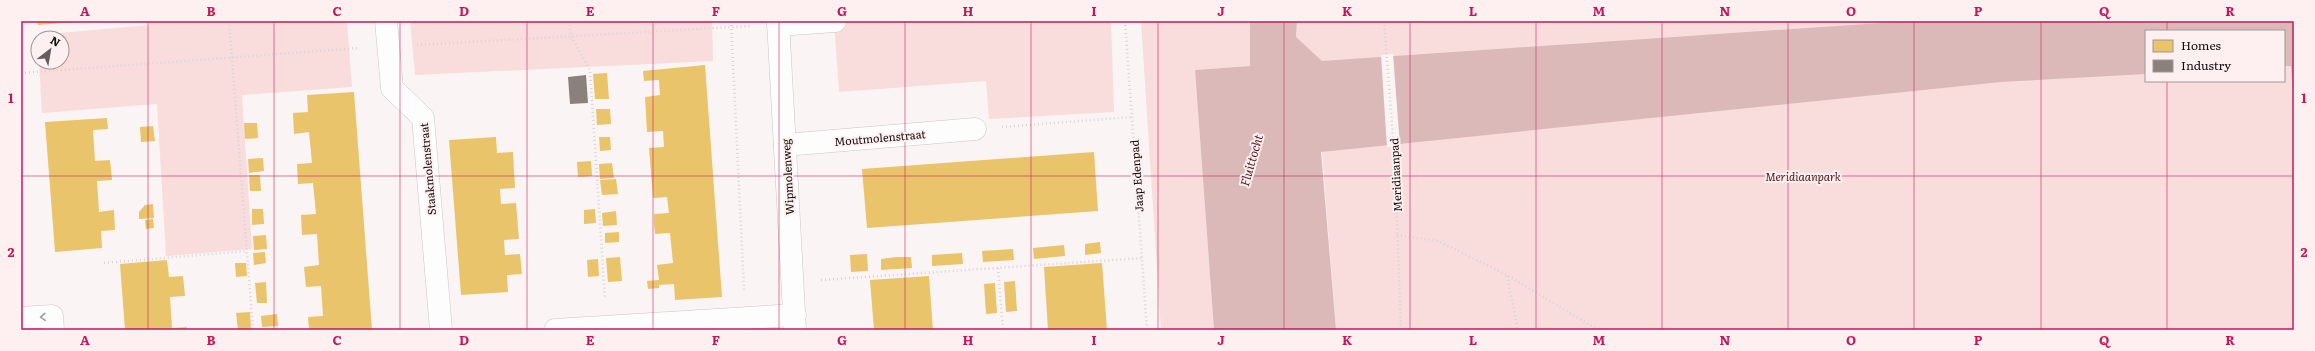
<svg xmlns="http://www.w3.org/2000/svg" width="2315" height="351" viewBox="0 0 2315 351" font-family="Literata,serif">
  <rect width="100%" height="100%" fill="#faf4f4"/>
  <g fill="#f9dcdc" fill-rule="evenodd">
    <path d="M 149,21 L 347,21 L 352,87 L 242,95 L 252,249 L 166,256 L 157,104 L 42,113 L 39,62 L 62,62 L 62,38 L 38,38 L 38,43 L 38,35 L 149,25 Z"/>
    <path d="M 410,21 L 712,21 L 713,61 L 415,75 Z"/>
    <path d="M 834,21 L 1111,21 L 1114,112 L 989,119 L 986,81 L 839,92 Z"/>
    <path d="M 1141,21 L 1250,21 L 1250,66 L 1195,70 L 1214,330 L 1161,330 Z"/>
    <path d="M 1297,21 L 2294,21 L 2294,330 L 1336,330 L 1322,152 L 1296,37 ZM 2146,31 L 2284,31 L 2284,81 L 2146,81 Z"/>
  </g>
  <path fill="#dbb9b9" d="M 1250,21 L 1297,21 L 1296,37 L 1322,61 L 1909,21 L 2294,21 L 2294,107 L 2291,66 L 2284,66 L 2284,31 L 2146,31 L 2146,74 L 2001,82 L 1321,152 L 1336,330 L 1214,330 L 1195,70 L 1250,66 Z"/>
  <path fill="#faf4f4" d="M 1393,54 L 1400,146 L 1387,147 L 1381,55 Z"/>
  <g fill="#e9c46a">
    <path d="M 37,21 L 77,21 L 77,22 L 38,25 Z"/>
    <path d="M 705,65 L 722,297 L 675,300 L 674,284 L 659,285 L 659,288 L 648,289 L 647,281 L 659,280 L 657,265 L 673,263 L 670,233 L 655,234 L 654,224 L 654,214 L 669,213 L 667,197 L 653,198 L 649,148 L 664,147 L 663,131 L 647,132 L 645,97 L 660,95 L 659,80 L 644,81 L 643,71 Z"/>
    <path d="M 607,73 L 609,99 L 595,99 L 593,74 Z"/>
    <path d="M 354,92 L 372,330 L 309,330 L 308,317 L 323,316 L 321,286 L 306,287 L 304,267 L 319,265 L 318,250 L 317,234 L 302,235 L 301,215 L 316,214 L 313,183 L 298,184 L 297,164 L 312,163 L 309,132 L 294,134 L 293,113 L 308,112 L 307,95 Z"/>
    <path d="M 596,109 L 610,109 L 611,124 L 597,125 Z"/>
    <path d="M 107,118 L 108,129 L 93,130 L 95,161 L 110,160 L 112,180 L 97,181 L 99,212 L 114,210 L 115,230 L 101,231 L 102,248 L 55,252 L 45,122 Z"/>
    <path d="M 244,123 L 257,123 L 258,138 L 245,139 Z"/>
    <path d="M 153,126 L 155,141 L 141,142 L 140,127 Z"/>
    <path d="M 496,137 L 497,153 L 513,152 L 515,188 L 500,189 L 501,204 L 516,203 L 519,239 L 504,240 L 505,255 L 520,254 L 522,274 L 507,275 L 508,292 L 461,295 L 449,140 Z"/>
    <path d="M 599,137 L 610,137 L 611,150 L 600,151 Z"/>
    <path d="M 1094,152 L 1098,211 L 867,228 L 862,169 Z"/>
    <path d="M 263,158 L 264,171 L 249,173 L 248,159 Z"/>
    <path d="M 591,161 L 592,176 L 578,177 L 577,162 Z"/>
    <path d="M 612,163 L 614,178 L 600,179 L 599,164 Z"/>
    <path d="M 249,175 L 260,175 L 261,191 L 250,191 Z"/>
    <path d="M 616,179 L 618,194 L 602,195 L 600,180 Z"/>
    <path d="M 153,204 L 154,218 L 139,219 L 139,212 L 145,205 Z"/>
    <path d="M 252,209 L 263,209 L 264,224 L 252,225 Z"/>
    <path d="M 595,209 L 596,223 L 584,224 L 584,210 Z"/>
    <path d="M 616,211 L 617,225 L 603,226 L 602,213 Z"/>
    <path d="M 153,219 L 154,228 L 146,229 L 145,220 Z"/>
    <path d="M 619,232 L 619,242 L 605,243 L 605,233 Z"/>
    <path d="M 266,235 L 267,249 L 254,250 L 253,236 Z"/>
    <path d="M 1100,242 L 1101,253 L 1085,255 L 1085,244 Z"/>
    <path d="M 1064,245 L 1065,256 L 1034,259 L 1033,248 Z"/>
    <path d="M 1013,249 L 1014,260 L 983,262 L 982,251 Z"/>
    <path d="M 265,252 L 266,263 L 254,265 L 253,253 Z"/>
    <path d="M 962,253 L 963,264 L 932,266 L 932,255 Z"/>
    <path d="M 867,254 L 868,271 L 851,272 L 850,255 Z"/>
    <path d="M 620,257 L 622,281 L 608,282 L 606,258 Z"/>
    <path d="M 896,257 L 911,257 L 912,268 L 881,270 L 881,259 Z"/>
    <path d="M 598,259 L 599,276 L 588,277 L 587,260 Z"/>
    <path d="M 167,260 L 169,277 L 183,276 L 185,296 L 170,297 L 172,328 L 187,327 L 187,330 L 125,330 L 120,264 Z"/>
    <path d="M 235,263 L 246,263 L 247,276 L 236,277 Z"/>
    <path d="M 1102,263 L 1107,330 L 1048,330 L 1044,267 Z"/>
    <path d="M 929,276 L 933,330 L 874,330 L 870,280 Z"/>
    <path d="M 1015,281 L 1017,311 L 1006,312 L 1004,282 Z"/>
    <path d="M 266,282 L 267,303 L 257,303 L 255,283 Z"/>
    <path d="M 995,283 L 997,313 L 986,314 L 984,284 Z"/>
    <path d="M 250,312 L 251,330 L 238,330 L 236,313 Z"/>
    <path d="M 277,314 L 278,326 L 262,327 L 261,316 Z"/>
  </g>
  <path fill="#8a817c" d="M 586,75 L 588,103 L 570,104 L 568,77 Z"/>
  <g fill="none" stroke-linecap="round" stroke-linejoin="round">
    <defs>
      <g id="street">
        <path d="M 386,21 L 392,88 L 423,118 L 441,330"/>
        <path d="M 778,21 L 795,330"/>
        <path d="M 778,25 L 835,21"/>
        <path d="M 785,145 L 975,129"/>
        <path d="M 21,318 L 52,316 L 53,330"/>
        <path d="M 555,330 L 795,315"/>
      </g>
    </defs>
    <use href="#street" stroke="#ccc5c5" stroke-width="23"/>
    <g stroke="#d7d5d5" stroke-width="2.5" stroke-dasharray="1 3" stroke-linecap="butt">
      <path d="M 229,21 L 253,330"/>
      <path d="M 570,21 L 571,36 L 590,70 L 605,299"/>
      <path d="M 731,21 L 744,290"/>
      <path d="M 1125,21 L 1147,330"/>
      <path d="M 1384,21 L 1395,164 L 1401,330"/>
      <path d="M 417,45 L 750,26"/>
      <path d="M 21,73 L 360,48"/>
      <path d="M 1002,127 L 1132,117"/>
      <path d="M 1397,235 L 1438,241 L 1507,275 L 1598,330"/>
      <path d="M 104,263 L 247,251"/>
      <path d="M 998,268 L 1003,330"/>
      <path d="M 1507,276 L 1518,330"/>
      <path d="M 821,280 L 1142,258"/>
    </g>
    <use href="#street" stroke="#fefdfd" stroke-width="22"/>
  </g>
  <defs><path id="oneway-chevron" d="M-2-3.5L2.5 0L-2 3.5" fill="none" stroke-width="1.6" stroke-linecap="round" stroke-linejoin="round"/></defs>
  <use stroke="#a09d9d" href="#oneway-chevron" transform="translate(43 317) rotate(176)"/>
  <path fill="none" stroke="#c2185b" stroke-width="1" stroke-opacity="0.55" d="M 148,21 L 148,330M 274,21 L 274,330M 400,21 L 400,330M 527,21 L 527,330M 653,21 L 653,330M 779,21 L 779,330M 905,21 L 905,330M 1031,21 L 1031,330M 1158,21 L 1158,330M 1284,21 L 1284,330M 1410,21 L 1410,330M 1536,21 L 1536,330M 1662,21 L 1662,330M 1788,21 L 1788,330M 1914,21 L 1914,330M 2041,21 L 2041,330M 2167,21 L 2167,31M 2167,81 L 2167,330M 21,176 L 2294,176"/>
  <g text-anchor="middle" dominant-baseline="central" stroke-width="4" stroke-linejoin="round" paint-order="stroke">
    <g font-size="11" fill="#130c0c" stroke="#fef0f0">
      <text transform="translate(880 137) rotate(-5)">Moutmolenstraat</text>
      <text transform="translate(427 169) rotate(-95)">Staakmolenstraat</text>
      <text transform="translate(1395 175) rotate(-93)">Meridiaanpad</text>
      <text transform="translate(1136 176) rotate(-94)">Jaap Edenpad</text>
      <text transform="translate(787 177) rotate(-93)">Wipmolenweg</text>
    </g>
    <g font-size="11" font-style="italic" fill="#4f161c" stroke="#fef0f0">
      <text x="1803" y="176">Meridiaanpark</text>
    </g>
    <g font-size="12" font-style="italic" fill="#551b21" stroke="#fef0f0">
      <text transform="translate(1251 160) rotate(-74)">Fluittocht</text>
    </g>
  </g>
  <rect width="2315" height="351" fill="none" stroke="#fef0f0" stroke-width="44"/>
  <rect x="2145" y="30" width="140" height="52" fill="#fef0f0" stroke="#a09595"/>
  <rect x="2153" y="40" width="20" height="12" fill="#e9c46a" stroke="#a09595"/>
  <text x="2181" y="50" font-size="12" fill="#130c0c">Homes</text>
  <rect x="2153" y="60" width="20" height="12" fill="#8a817c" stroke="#a09595"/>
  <text x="2181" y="70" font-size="12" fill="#130c0c">Industry</text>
  <g transform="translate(50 50) rotate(31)"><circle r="19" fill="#fef0f0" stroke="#a09595"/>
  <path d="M0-3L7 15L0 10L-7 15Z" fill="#645d5d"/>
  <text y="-6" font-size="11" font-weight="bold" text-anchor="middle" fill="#130c0c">N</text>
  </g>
  <rect x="22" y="22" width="2271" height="307" fill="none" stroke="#c2185b" stroke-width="1.5"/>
  <g font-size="13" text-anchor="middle" font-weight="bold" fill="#c2185b">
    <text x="85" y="16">A</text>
    <text x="211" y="16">B</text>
    <text x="337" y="16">C</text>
    <text x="464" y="16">D</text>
    <text x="590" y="16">E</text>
    <text x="716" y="16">F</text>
    <text x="842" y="16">G</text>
    <text x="968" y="16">H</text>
    <text x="1094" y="16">I</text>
    <text x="1221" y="16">J</text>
    <text x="1347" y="16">K</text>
    <text x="1473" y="16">L</text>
    <text x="1599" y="16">M</text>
    <text x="1725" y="16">N</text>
    <text x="1851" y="16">O</text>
    <text x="1978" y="16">P</text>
    <text x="2104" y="16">Q</text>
    <text x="2230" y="16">R</text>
    <text x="11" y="103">1</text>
    <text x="2304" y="103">1</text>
    <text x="11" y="257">2</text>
    <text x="2304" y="257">2</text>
    <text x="85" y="345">A</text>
    <text x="211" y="345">B</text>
    <text x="337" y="345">C</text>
    <text x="464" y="345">D</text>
    <text x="590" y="345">E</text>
    <text x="716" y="345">F</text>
    <text x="842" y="345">G</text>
    <text x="968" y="345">H</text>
    <text x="1094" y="345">I</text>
    <text x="1221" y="345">J</text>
    <text x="1347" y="345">K</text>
    <text x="1473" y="345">L</text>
    <text x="1599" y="345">M</text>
    <text x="1725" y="345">N</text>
    <text x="1851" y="345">O</text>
    <text x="1978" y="345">P</text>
    <text x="2104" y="345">Q</text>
    <text x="2230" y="345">R</text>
  </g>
</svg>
